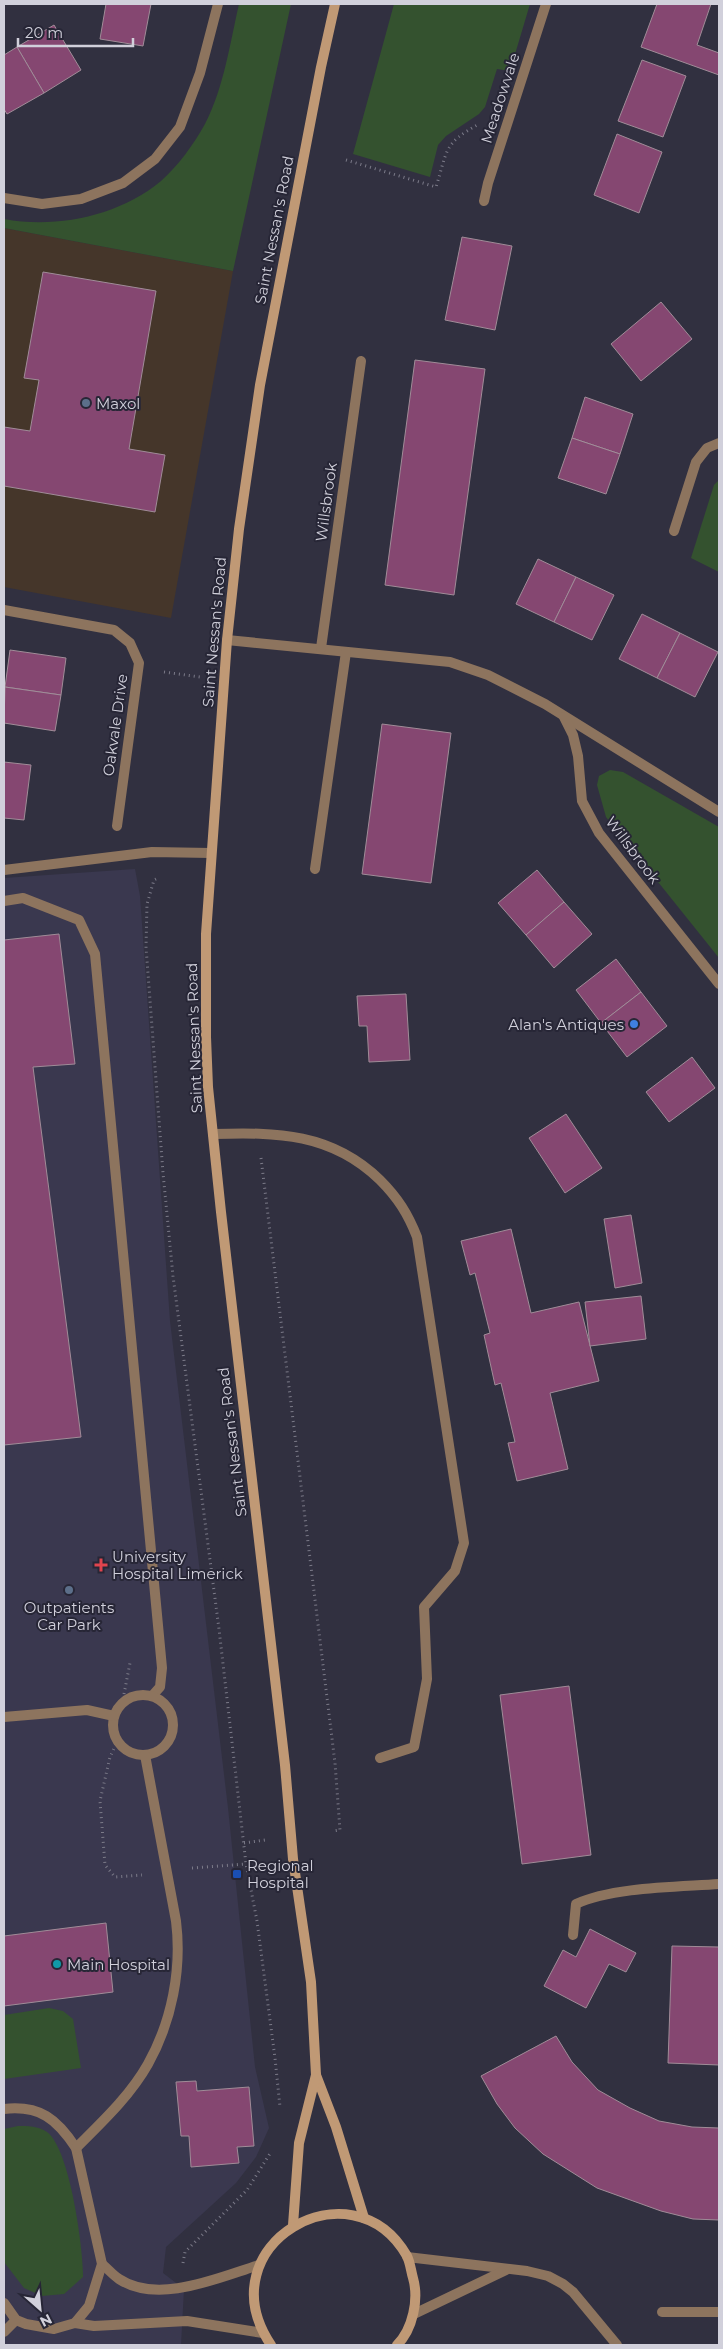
<svg xmlns="http://www.w3.org/2000/svg" width="723" height="2349" viewBox="0 0 723 2349" font-family="Montserrat,sans-serif">
  <rect width="100%" height="100%" fill="#313040"/>
  <path fill="#45362a" d="M 4,228 L 233,271 L 171,618 L 4,587 Z"/>
  <path fill="#3a384f" d="M 135,869 L 140,896 L 170,1321 L 228,1808 L 255,2067 L 269,2128 L 256,2157 L 236,2183 L 166,2247 L 163,2273 L 184,2289 L 181,2345 L 4,2345 L 4,878 Z"/>
  <g fill="#34522f">
    <path d="M 239,4 L 291,4 L 233,271 L 4,228 L 4,219 C 56,229 119,216 161,181 C 178,166 194,144 205,124 C 224,87 230,43 239,4 Z"/>
    <path d="M 394,4 L 530,4 L 510,71 L 497,69 L 485,107 L 479,114 L 446,136 L 438,145 L 430,177 L 353,154 Z"/>
    <path d="M 719,480 L 719,572 L 691,558 L 714,485 Z"/>
    <path d="M 610,770 L 623,772 L 719,827 L 719,958 L 606,817 L 597,785 L 599,776 Z"/>
    <path d="M 49,2008 L 63,2011 L 73,2019 L 81,2068 L 4,2079 L 4,2015 Z"/>
    <path d="M 18,2126 C 28,2126 38,2126 47,2132 C 70,2149 83,2248 83,2277 L 64,2294 L 42,2296 L 24,2288 L 4,2262 L 4,2129 Z"/>
  </g>
  <g fill="#854771" stroke="#a08c98">
    <path d="M 106,4 L 151,4 L 143,46 L 100,39 Z"/>
    <path d="M 657,4 L 711,4 L 697,45 L 719,53 L 719,75 L 641,47 Z"/>
    <path d="M 54,25 L 81,70 L 44,93 L 17,47 Z"/>
    <path d="M 17,47 L 44,93 L 7,114 L 4,109 L 4,55 Z"/>
    <path d="M 642,60 L 686,76 L 663,137 L 618,121 Z"/>
    <path d="M 617,134 L 662,152 L 639,213 L 594,195 Z"/>
    <path d="M 462,237 L 512,246 L 495,330 L 445,320 Z"/>
    <path d="M 43,272 L 156,291 L 129,449 L 165,455 L 155,512 L 4,486 L 4,427 L 30,431 L 39,380 L 24,378 Z"/>
    <path d="M 661,302 L 692,339 L 641,381 L 611,344 Z"/>
    <path d="M 415,360 L 485,369 L 454,595 L 385,585 Z"/>
    <path d="M 585,397 L 633,414 L 620,454 L 572,438 Z"/>
    <path d="M 572,438 L 620,454 L 606,494 L 558,478 Z"/>
    <path d="M 538,559 L 576,577 L 554,622 L 516,604 Z"/>
    <path d="M 576,577 L 614,595 L 592,640 L 554,622 Z"/>
    <path d="M 642,614 L 680,633 L 657,678 L 619,659 Z"/>
    <path d="M 680,633 L 718,652 L 695,697 L 657,678 Z"/>
    <path d="M 10,650 L 66,658 L 61,695 L 5,687 Z"/>
    <path d="M 5,687 L 61,695 L 55,731 L 4,723 Z"/>
    <path d="M 382,724 L 451,733 L 431,883 L 362,874 Z"/>
    <path d="M 4,762 L 31,765 L 24,820 L 4,818 Z"/>
    <path d="M 537,870 L 564,902 L 526,935 L 498,903 Z"/>
    <path d="M 564,902 L 592,934 L 554,968 L 526,935 Z"/>
    <path d="M 59,934 L 75,1064 L 33,1067 L 81,1437 L 4,1445 L 4,940 Z"/>
    <path d="M 616,959 L 641,992 L 601,1023 L 576,990 Z"/>
    <path d="M 641,992 L 667,1026 L 627,1057 L 601,1023 Z"/>
    <path d="M 406,994 L 410,1060 L 369,1062 L 367,1026 L 359,1026 L 357,996 Z"/>
    <path d="M 692,1057 L 715,1088 L 669,1122 L 646,1092 Z"/>
    <path d="M 566,1114 L 602,1168 L 565,1193 L 529,1138 Z"/>
    <path d="M 631,1215 L 642,1283 L 615,1288 L 604,1219 Z"/>
    <path d="M 511,1229 L 531,1313 L 579,1302 L 599,1381 L 550,1393 L 568,1469 L 517,1481 L 508,1443 L 515,1442 L 501,1383 L 495,1385 L 484,1335 L 490,1333 L 475,1273 L 470,1275 L 461,1241 Z"/>
    <path d="M 641,1296 L 646,1339 L 590,1346 L 585,1302 Z"/>
    <path d="M 569,1686 L 591,1855 L 522,1864 L 500,1695 Z"/>
    <path d="M 106,1923 L 113,1992 L 4,2006 L 4,1936 Z"/>
    <path d="M 590,1929 L 636,1953 L 626,1972 L 609,1964 L 586,2008 L 544,1986 L 563,1950 L 576,1957 Z"/>
    <path d="M 672,1946 L 719,1947 L 719,2065 L 668,2063 Z"/>
    <path d="M 556,2036 L 572,2062 L 598,2090 L 630,2108 L 659,2121 L 692,2127 L 719,2128 L 719,2220 L 693,2219 L 661,2211 L 597,2188 L 543,2154 L 515,2128 L 497,2104 L 481,2076 Z"/>
    <path d="M 196,2081 L 197,2091 L 249,2087 L 254,2146 L 237,2147 L 239,2163 L 191,2167 L 189,2136 L 181,2136 L 176,2082 Z"/>
  </g>
  <g fill="none" stroke-linecap="round" stroke-linejoin="round">
    <g stroke="#7c7b89" stroke-width="3" stroke-dasharray="1 4" stroke-linecap="butt">
      <path d="M 346,160 L 436,187 C 448,149 443,144 479,124"/>
      <path d="M 164,672 L 200,677"/>
      <path d="M 156,879 L 154,880 L 147,904 L 146,947 L 163,1173 L 173,1276 L 219,1629 L 246,1864 L 257,1921 L 275,2058 L 280,2107"/>
      <path d="M 261,1158 L 335,1763 L 340,1830 L 332,1831"/>
      <path d="M 124,1694 L 130,1663"/>
      <path d="M 118,1740 L 110,1757 L 100,1801 L 105,1865 L 115,1877 L 142,1875"/>
      <path d="M 244,1843 L 265,1840"/>
      <path d="M 192,1868 L 246,1864"/>
      <path d="M 183,2263 L 185,2252 L 247,2190 L 271,2152"/>
    </g>
    <g stroke="#8d745e" stroke-width="10">
      <path d="M 4,870 L 152,852 L 211,853"/>
      <path d="M 4,901 L 23,898 L 79,920 L 95,954 L 162,1668 L 160,1687 L 152,1696"/>
      <path d="M 213,1134 C 277,1132 332,1133 380,1180 C 398,1198 408,1214 417,1237 L 464,1543 L 455,1571 L 424,1607 L 427,1679 L 414,1747 L 380,1758"/>
      <circle cx="143" cy="1725" r="30"/>
      <path d="M 4,1717 L 87,1710 L 114,1716"/>
      <path d="M 573,1935 L 576,1904 C 612,1887 678,1887 719,1884"/>
      <path d="M 4,2109 C 40,2105 57,2119 76,2148 L 102,2264 L 89,2306 L 75,2323"/>
      <path d="M 76,2148 C 102,2122 130,2096 148,2064 C 172,2021 182,1969 176,1921 L 145,1755"/>
      <path d="M 407,2257 L 527,2271 L 548,2276 L 563,2284 L 573,2292 L 617,2345"/>
      <path d="M 102,2264 C 108,2269 113,2275 119,2279 C 158,2305 220,2277 259,2265"/>
      <path d="M 4,2303 L 16,2320 L 26,2324 L 54,2329 L 75,2323 L 94,2326 L 187,2321 L 263,2333"/>
      <path d="M 662,2312 L 719,2312"/>
      <path d="M 414,2314 L 506,2270"/>
      <path d="M 4,2332 L 16,2320"/>
    </g>
    <g stroke="#8d745e" stroke-width="10">
      <path d="M 4,198 L 42,204 L 81,199 L 123,183 L 155,159 L 180,127 L 200,73 L 218,4"/>
      <path d="M 484,201 L 488,183 L 546,4"/>
      <path d="M 674,531 L 696,462 L 707,448 L 719,443"/>
      <path d="M 4,610 L 114,630 L 130,643 L 139,663 L 117,826"/>
      <path d="M 227,640 L 450,662 L 488,675 L 545,704 L 719,812"/>
      <path d="M 321,648 L 361,361"/>
      <path d="M 564,717 L 573,735 L 578,756 L 582,801 L 599,833 L 719,984"/>
      <path d="M 315,869 L 346,652"/>
    </g>
    <g stroke="#c09975" stroke-width="10">
      <path d="M 316,2075 L 336,2127 L 364,2218"/>
      <path d="M 293,2225 L 299,2143 L 316,2075 L 311,1982 L 293,1859 L 285,1765 L 221,1212 L 208,1087 L 206,1037 L 206,934 L 227,640 L 239,529 L 260,385 L 321,67 L 335,4"/>
      <path d="M 271,2345 C 204,2245 352,2160 407,2256 C 410,2262 411,2271 413,2278 C 419,2299 413,2329 397,2345"/>
    </g>
  </g>
  <g fill="#5c6f8a" stroke="#272636" stroke-width="2">
    <circle cx="86" cy="403" r="5"/>
    <circle cx="69" cy="1590" r="5"/>
  </g>
  <circle fill="#3f7fe0" stroke="#272636" stroke-width="2" cx="634" cy="1024" r="5"/>
  <path fill="#e0444e" stroke="#272636" stroke-width="2" d="M98.5 1557.5h5v5h5v5h-5v5h-5v-5h-5v-5h5z"/>
  <rect fill="#1a4fb4" stroke="#272636" stroke-width="2" x="232" y="1869" width="10" height="10" rx="2.5"/>
  <circle fill="#0f9aa8" stroke="#272636" stroke-width="2" cx="57" cy="1964" r="5"/>
  <g text-anchor="middle" dominant-baseline="central" stroke-width="4" stroke-linejoin="round" paint-order="stroke">
    <g font-size="15" fill="#d1d0db" stroke="#272636">
      <text transform="translate(500 98) rotate(-72)">Meadowvale</text>
      <text transform="translate(274 230) rotate(-79)">Saint Nessan's Road</text>
      <text transform="translate(326 502) rotate(-82)">Willsbrook</text>
      <text transform="translate(214 632) rotate(-85)">Saint Nessan's Road</text>
      <text transform="translate(115 725) rotate(-82)">Oakvale Drive</text>
      <text transform="translate(633 850) rotate(53)">Willsbrook</text>
      <text transform="translate(194 1038) rotate(-92)">Saint Nessan's Road</text>
      <text transform="translate(232 1442) rotate(-97)">Saint Nessan's Road</text>
    </g>
    <g font-size="15" fill="#d1d0db" stroke="#272636" text-anchor="start">
      <text x="96" y="403">Maxol</text>
      <text x="624" y="1024" text-anchor="end">Alan's Antiques</text>
      <text x="112" y="1556">University<tspan x="112" dy="17">Hospital Limerick</tspan></text>
      <text x="69" y="1607" text-anchor="middle">Outpatients<tspan x="69" dy="17">Car Park</tspan></text>
      <text x="247" y="1865">Regional<tspan x="247" dy="17">Hospital</tspan></text>
      <text x="67" y="1964">Main Hospital</text>
    </g>
  </g>
  <rect width="723" height="2349" fill="none" stroke="#d1d0db" stroke-width="10"/>
  <g transform="translate(40 2309) rotate(153)" stroke="#272636" stroke-width="4" paint-order="stroke">
  <path d="M0-4L9 19L0 12L-9 19Z" fill="#d1d0db"/>
  <text y="-8" font-size="14" font-weight="bold" text-anchor="middle" fill="#d1d0db">N</text>
  </g>
  <path d="M18 38v8h115v-8" fill="none" stroke="#d1d0db" stroke-width="2.5"/>
  <text x="25" y="38" font-size="15" fill="#d1d0db" stroke="#272636" stroke-width="4" paint-order="stroke">20 m</text>
</svg>
